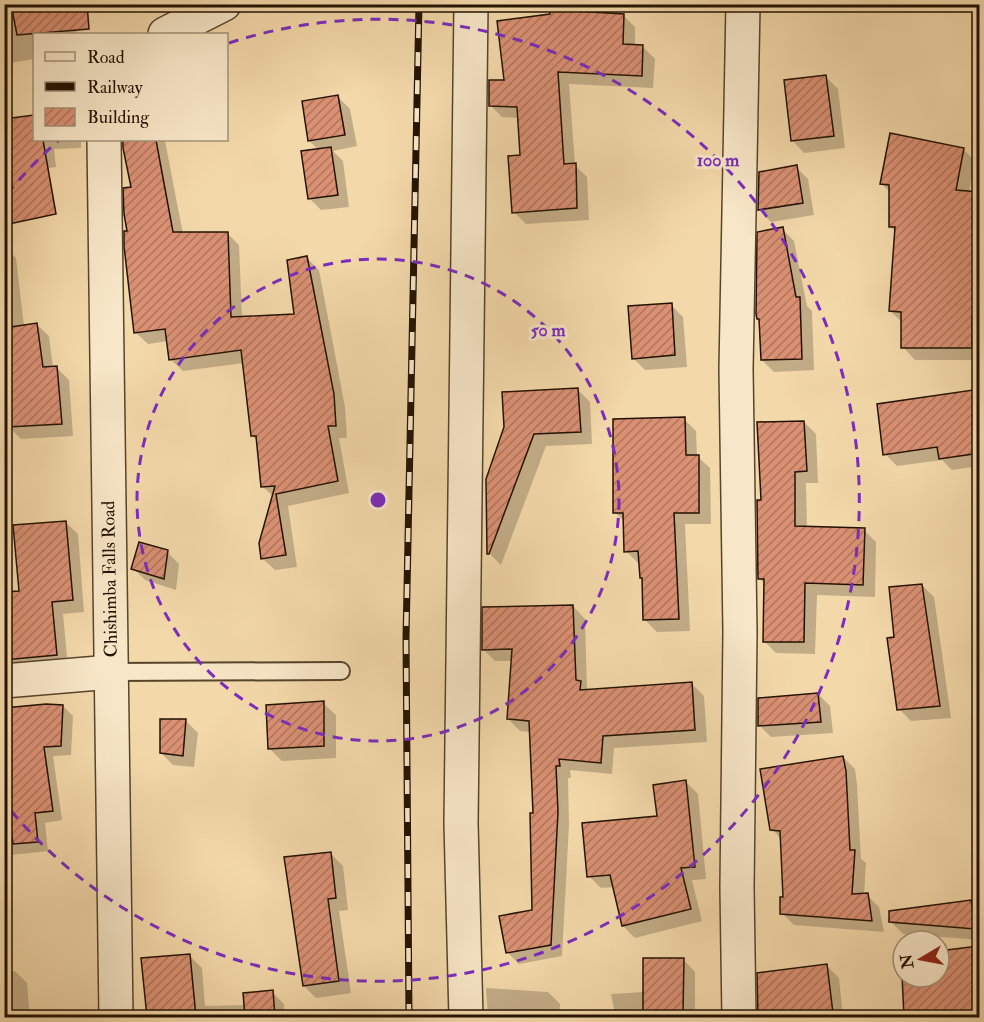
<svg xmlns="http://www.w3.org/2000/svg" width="984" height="1022" viewBox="0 0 984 1022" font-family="'IM FELL Double Pica',serif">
  <defs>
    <pattern id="building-hatch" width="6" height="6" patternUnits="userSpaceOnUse" patternTransform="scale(1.5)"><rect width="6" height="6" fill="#d99073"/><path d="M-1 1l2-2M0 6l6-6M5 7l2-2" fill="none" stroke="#b0745c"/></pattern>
  </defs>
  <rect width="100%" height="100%" fill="#f3d8a9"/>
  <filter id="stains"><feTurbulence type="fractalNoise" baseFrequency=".00333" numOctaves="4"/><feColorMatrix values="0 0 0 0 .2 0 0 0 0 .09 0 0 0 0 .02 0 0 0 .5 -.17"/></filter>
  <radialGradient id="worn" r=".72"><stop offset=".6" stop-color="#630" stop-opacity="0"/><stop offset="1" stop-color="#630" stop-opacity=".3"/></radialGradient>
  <g fill="#0003">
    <path d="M 4,4 L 76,4 L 77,34 L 34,34 L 34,59 L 4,64 Z"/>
    <path d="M 551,4 L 586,4 L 586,13 L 623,15 L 635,27 L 635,46 L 643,47 L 655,59 L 653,88 L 569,84 L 575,165 L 587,177 L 589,220 L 526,224 L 514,212 L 522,157 L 519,118 L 502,117 L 490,105 L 551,16 Z"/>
    <path d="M 826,77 L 838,89 L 845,148 L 804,153 L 792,140 Z"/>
    <path d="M 338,97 L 350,109 L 357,146 L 333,151 L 343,161 L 349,207 L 321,210 L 309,198 L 319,150 L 309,141 Z"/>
    <path d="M 34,116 L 34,140 L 81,140 L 81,148 L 54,149 L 56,167 L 18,172 L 4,121 Z"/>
    <path d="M 124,140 L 163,140 L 165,141 L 183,234 L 227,233 L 239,245 L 242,318 L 296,315 L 307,258 L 319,270 L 345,407 L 347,438 L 339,438 L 349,493 L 288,506 L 297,567 L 275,570 L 262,558 L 274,497 L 263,487 L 258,441 L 252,436 L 244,363 L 183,371 L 170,359 L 168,341 L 148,344 L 135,332 L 129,232 L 133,188 Z"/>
    <path d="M 963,149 L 975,161 L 969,192 L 980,193 L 980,360 L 915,360 L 903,347 L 903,323 L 890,311 L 896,232 L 891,227 L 890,192 L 882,184 Z"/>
    <path d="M 796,167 L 808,179 L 814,215 L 771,222 L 759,210 Z"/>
    <path d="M 782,229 L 794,241 L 807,306 L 812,311 L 814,370 L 774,372 L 762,360 Z"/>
    <path d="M 4,246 L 16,258 L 24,326 L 36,324 L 49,336 L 53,368 L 57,368 L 69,380 L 73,436 L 21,439 L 9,427 L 7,386 L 4,375 Z"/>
    <path d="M 671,305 L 683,317 L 687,367 L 645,370 L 633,358 Z"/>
    <path d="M 578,390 L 590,402 L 592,444 L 546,446 L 501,565 L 489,553 L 488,479 Z"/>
    <path d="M 980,391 L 980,466 L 952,470 L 942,460 L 897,466 L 885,454 Z"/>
    <path d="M 684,419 L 696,431 L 697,456 L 710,468 L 711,524 L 685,524 L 690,631 L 657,632 L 644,619 L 643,579 L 641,577 L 641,563 L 638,563 L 626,551 L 625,522 L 615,512 Z"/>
    <path d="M 804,422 L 816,434 L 818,483 L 806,483 L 807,528 L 864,530 L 876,542 L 875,597 L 817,595 L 815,654 L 776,653 L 764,641 L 765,584 L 759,578 L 762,502 Z"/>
    <path d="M 65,522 L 78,534 L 84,612 L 63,614 L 68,667 L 4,673 L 4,594 L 21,592 Z"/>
    <path d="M 167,552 L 179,564 L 176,590 L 145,580 L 133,568 Z"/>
    <path d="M 922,585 L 934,597 L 951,718 L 911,721 L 899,709 L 895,638 Z"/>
    <path d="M 573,606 L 585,619 L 587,690 L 692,684 L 704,696 L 707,742 L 614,748 L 612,774 L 570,770 L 571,778 L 568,778 L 569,825 L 562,956 L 519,964 L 507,952 L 534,911 L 534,814 L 531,732 L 520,731 L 508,719 L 513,661 L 495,661 L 483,649 Z"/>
    <path d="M 818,694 L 830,706 L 833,733 L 771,737 L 759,725 Z"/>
    <path d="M 323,703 L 336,715 L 336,758 L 282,761 L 270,749 Z"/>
    <path d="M 63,706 L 73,716 L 71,755 L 53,756 L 62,820 L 45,823 L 48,851 L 12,855 L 4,848 L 4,710 Z"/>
    <path d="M 186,721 L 198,733 L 194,767 L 173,765 L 161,753 Z"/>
    <path d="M 843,757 L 855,769 L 857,784 L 861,859 L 866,863 L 864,895 L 867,895 L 879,907 L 884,932 L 794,925 L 782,913 L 785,899 L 782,840 L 772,829 Z"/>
    <path d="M 686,782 L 698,794 L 706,879 L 692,880 L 702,921 L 635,938 L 623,926 L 614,887 L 601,888 L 589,876 L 659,817 Z"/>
    <path d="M 331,854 L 343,866 L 348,910 L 339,911 L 351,993 L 316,998 L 304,986 Z"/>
    <path d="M 970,901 L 980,910 L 980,940 L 903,934 L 891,922 Z"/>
    <path d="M 978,948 L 980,949 L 980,1018 L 905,1018 L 903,977 L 939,977 L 939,952 Z"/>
    <path d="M 189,955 L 202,968 L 205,1006 L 245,1005 L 272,992 L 284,1004 L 285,1018 L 149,1018 L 143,960 Z"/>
    <path d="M 683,959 L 695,972 L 695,1018 L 616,1018 L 611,994 L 644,992 Z"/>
    <path d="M 827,966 L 839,978 L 843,1018 L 759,1018 L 759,974 Z"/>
    <path d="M 15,971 L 27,983 L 30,1018 L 4,1018 L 4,972 Z"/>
    <path d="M 486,988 L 548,992 L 560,1004 L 559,1018 L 488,1018 Z"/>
  </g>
  <g fill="url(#building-hatch)" stroke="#231202" stroke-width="1.5">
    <path d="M 11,4 L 87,4 L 89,29 L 17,35 Z"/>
    <path d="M 550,4 L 574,4 L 574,11 L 624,14 L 623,44 L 643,45 L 642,76 L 558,72 L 564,164 L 576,163 L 577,208 L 512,213 L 508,156 L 520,155 L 517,107 L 489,106 L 489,80 L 504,80 L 497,21 L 550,14 Z"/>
    <path d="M 826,75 L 834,136 L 791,141 L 784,80 Z"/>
    <path d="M 338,95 L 345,135 L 308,141 L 302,101 Z"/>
    <path d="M 34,115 L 34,140 L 43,140 L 56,214 L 4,225 L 4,119 Z"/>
    <path d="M 890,133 L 964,148 L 956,190 L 980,192 L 980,291 L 978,317 L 972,317 L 972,348 L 901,348 L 901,312 L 889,311 L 895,227 L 889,227 L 889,185 L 880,184 Z"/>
    <path d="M 123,140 L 156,140 L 173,232 L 228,232 L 231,317 L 294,314 L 287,260 L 307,256 L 334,394 L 336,426 L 328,426 L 338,481 L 276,494 L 286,555 L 261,559 L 259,543 L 275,486 L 261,487 L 256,436 L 251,436 L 241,350 L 169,360 L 165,329 L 134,333 L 124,246 L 124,231 L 127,231 L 124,214 L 123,188 L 131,187 L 123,148 Z"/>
    <path d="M 331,147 L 338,195 L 308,199 L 301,151 Z"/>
    <path d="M 797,165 L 803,203 L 758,210 L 759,172 Z"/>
    <path d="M 783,227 L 796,297 L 800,297 L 802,359 L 761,360 L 759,319 L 757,319 L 756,314 L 757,232 Z"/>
    <path d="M 672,303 L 675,355 L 632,359 L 628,306 Z"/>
    <path d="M 37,323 L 43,367 L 57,366 L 62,424 L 8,427 L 6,385 L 4,385 L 4,328 Z"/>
    <path d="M 578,388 L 581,432 L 534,434 L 489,554 L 487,554 L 486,479 L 504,427 L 502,392 Z"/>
    <path d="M 980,389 L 980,453 L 939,459 L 937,447 L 883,455 L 877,404 Z"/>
    <path d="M 685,417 L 686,455 L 699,455 L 699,513 L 674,513 L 679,619 L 643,620 L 642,578 L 640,578 L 638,551 L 624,552 L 623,513 L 613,513 L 613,419 Z"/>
    <path d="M 804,421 L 807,471 L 795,472 L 795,526 L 865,528 L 863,585 L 805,583 L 804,642 L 763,642 L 764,579 L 758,579 L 757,500 L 761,500 L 757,422 Z"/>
    <path d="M 66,521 L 73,600 L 52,602 L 57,655 L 4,660 L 4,592 L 19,591 L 13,525 Z"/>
    <path d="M 139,542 L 168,550 L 164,579 L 131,569 Z"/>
    <path d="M 922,584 L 940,706 L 897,710 L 887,638 L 894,637 L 889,587 Z"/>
    <path d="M 573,605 L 576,680 L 581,681 L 580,690 L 692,682 L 695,730 L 603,736 L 601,763 L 559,759 L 560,766 L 556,766 L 558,812 L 551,945 L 506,953 L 499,916 L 532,910 L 530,813 L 533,813 L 529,721 L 507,719 L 512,649 L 482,650 L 482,607 Z"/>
    <path d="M 818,693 L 821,722 L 758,726 L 758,698 Z"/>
    <path d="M 324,701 L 324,746 L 268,749 L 266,705 Z"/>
    <path d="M 46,704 L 63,705 L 61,746 L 44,747 L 53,811 L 35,813 L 38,842 L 13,844 L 4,784 L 4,708 Z"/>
    <path d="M 160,719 L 186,719 L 183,756 L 160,753 Z"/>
    <path d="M 843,756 L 846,771 L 850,850 L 855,850 L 852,894 L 868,893 L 872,921 L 780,914 L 780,897 L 783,897 L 780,831 L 770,830 L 760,769 Z"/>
    <path d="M 686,780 L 695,867 L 681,868 L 691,909 L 622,926 L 610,875 L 587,877 L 582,823 L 657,816 L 653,785 Z"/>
    <path d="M 331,852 L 336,898 L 328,899 L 339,981 L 303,986 L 284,857 Z"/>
    <path d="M 971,900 L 975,929 L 889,922 L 889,911 Z"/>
    <path d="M 978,946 L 980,1017 L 904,1017 L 901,955 L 903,955 L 903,977 L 939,977 L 939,951 Z"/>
    <path d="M 190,954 L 196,1017 L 147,1017 L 141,958 Z"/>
    <path d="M 643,958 L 684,958 L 683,1012 L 643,1011 Z"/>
    <path d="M 827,964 L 833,1013 L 800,1017 L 758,1017 L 757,973 Z"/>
    <path d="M 273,990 L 275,1017 L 245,1017 L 243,993 Z"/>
  </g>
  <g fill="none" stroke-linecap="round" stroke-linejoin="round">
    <defs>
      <path id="service" d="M 111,672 L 341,671"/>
      <g id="minor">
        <path d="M 165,34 L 224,4"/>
        <path d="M 104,140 L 116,1018"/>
        <path d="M 4,681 L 111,672"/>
        <path d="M 466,1018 L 461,823 L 471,4"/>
        <path d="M 739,1018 L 737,888 L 740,632 L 736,369 L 743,4"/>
      </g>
    </defs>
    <use href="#service" stroke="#57442c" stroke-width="20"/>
    <use href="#minor" stroke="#57442c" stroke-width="36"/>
    <use href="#service" stroke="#f7e6c7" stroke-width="16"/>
    <use href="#minor" stroke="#f7e6c7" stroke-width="33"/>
    <defs>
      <path id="rail" d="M 409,1018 L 406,638 L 419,4"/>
    </defs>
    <use href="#rail" stroke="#231202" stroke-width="7"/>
    <use href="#rail" stroke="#f7e6c7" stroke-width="4.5" stroke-dasharray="14" stroke-linecap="butt"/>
  </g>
  <g fill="none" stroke="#7b2cbf" stroke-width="3" stroke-dasharray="10 8">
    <circle cx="378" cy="500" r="241"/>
    <path d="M7 194A481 481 0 0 1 59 140M229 43A481 481 0 1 1 7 806"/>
  </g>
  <g text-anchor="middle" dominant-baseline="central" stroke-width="6" stroke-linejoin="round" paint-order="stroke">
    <g font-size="18" fill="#231202" stroke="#f7e6c7">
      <text transform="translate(110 579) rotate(-91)">Chishimba Falls Road</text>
    </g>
  </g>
  <circle cx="378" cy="500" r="9" fill="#7b2cbf" stroke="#f7e6c7" stroke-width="3"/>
  <g font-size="18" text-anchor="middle" font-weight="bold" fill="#7b2cbf" stroke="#f7e6c7" stroke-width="6" stroke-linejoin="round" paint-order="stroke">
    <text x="718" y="166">100 m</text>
    <text x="548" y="336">50 m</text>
  </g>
  <rect width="984" height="1022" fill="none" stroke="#f3d8a9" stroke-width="24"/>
  <rect x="6" y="6" width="972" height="1010" fill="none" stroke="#231202" stroke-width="3"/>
  <rect x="12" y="12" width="960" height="998" fill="none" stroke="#231202" stroke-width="1.5"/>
  <rect x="33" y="33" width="195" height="108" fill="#f7e6c7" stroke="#a29178" stroke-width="1.5"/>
  <rect x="45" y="52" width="30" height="9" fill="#f7e6c7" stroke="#a29178" stroke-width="1.5"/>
  <text x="87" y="63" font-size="18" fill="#231202">Road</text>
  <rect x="45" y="82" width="30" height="9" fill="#231202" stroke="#a29178" stroke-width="1.5"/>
  <text x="87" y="93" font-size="18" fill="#231202">Railway</text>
  <rect x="45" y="108" width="30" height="18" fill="url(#building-hatch)" stroke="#a29178" stroke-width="1.5"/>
  <text x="87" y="123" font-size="18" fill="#231202">Building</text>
  <g transform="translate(921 959) rotate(260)"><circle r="28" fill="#f7e6c7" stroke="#a29178" stroke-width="1.5"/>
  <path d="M0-4.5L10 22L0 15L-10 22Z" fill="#8f2418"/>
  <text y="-9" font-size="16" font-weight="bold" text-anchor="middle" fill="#231202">N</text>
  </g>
  <rect width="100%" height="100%" filter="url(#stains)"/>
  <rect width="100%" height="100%" fill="url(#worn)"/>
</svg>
